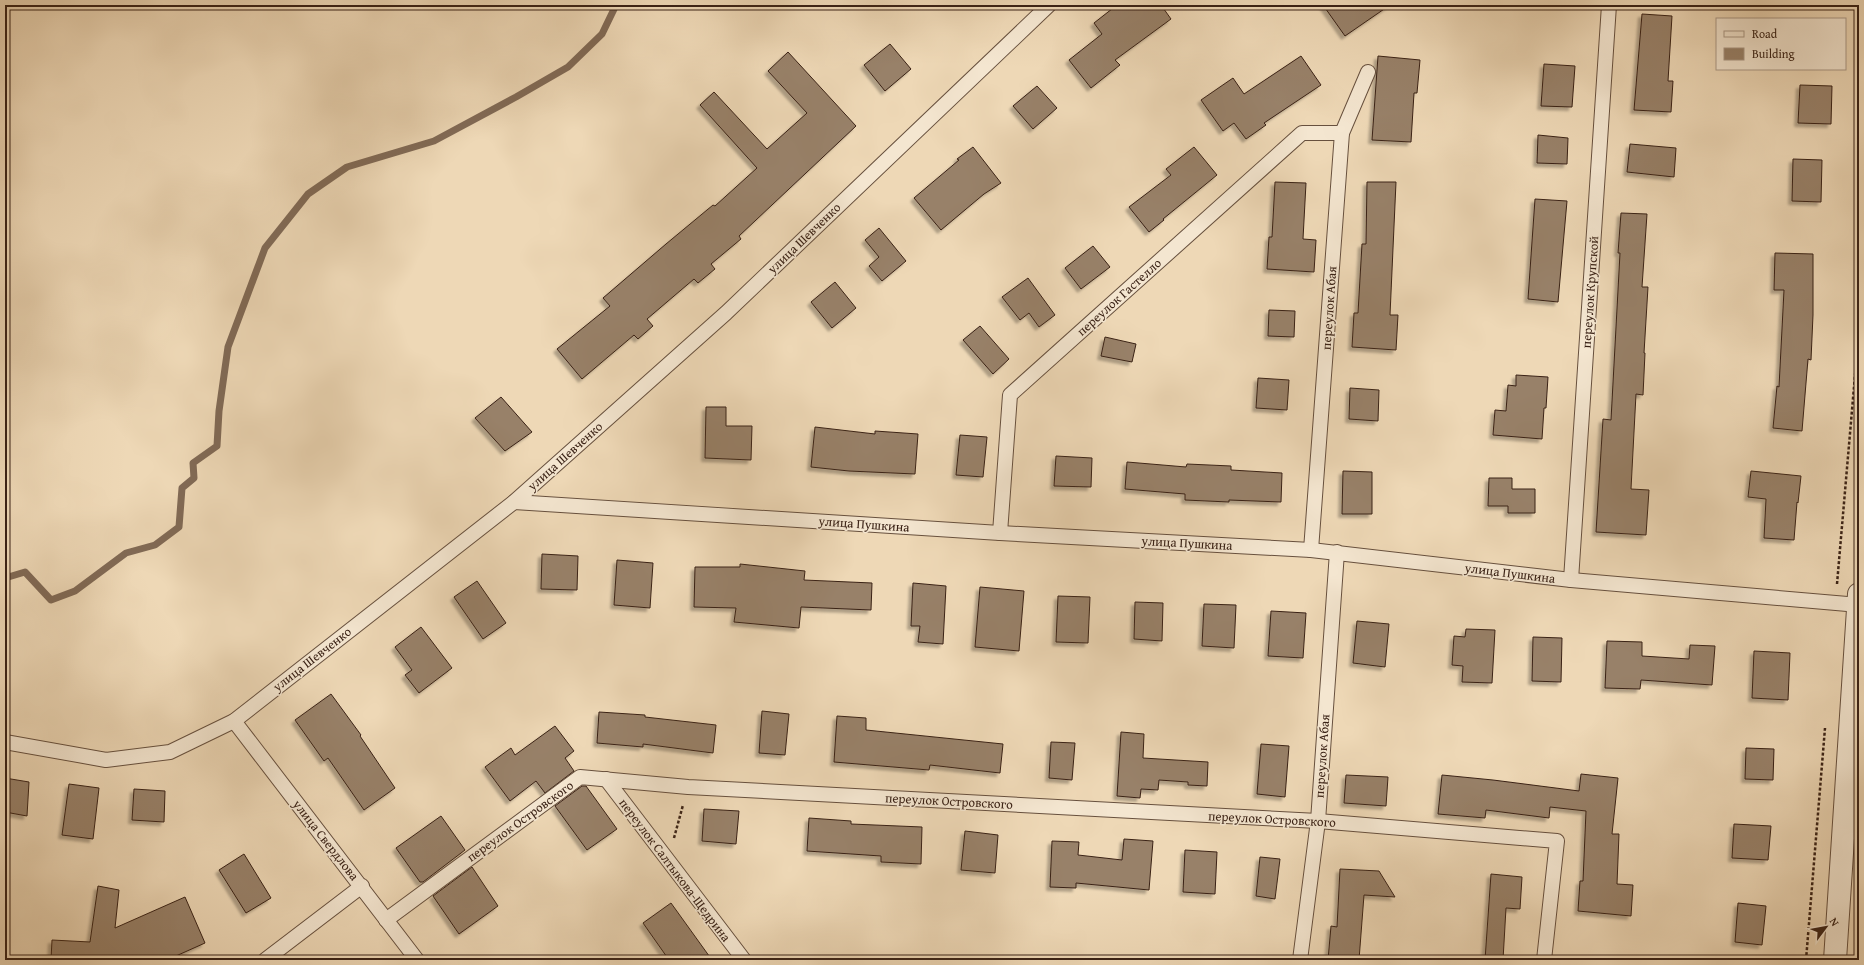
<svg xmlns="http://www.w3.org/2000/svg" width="1864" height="965" viewBox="0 0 1864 965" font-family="'Gentium Book Plus',serif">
  <defs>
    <filter id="shadow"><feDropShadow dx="-3.5" dy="3.5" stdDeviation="1" flood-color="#0004"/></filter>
  </defs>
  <rect width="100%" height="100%" fill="#eed8b6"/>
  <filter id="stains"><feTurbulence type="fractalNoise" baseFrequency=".005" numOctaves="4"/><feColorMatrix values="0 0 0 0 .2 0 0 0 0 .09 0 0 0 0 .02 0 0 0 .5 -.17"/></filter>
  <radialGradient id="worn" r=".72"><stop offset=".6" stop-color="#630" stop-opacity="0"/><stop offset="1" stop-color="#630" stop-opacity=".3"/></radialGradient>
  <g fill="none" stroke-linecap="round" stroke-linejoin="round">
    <path stroke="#816a56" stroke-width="7" d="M 5,578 L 25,572 L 51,600 L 75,591 L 126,553 L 155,545 L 179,527 L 182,488 L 194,478 L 193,463 L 217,446 L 219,411 L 228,347 L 265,248 L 308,194 L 347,167 L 434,141 L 516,97 L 568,67 L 602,34 L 616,5"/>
  </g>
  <g fill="#988169" stroke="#3a2216" filter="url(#shadow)">
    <path d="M 1117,5 L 1161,5 L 1171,19 L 1115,60 L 1120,65 L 1091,88 L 1069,60 L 1102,34 L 1094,23 Z"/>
    <path d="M 1323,5 L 1390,5 L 1345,36 Z"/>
    <path d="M 1642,14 L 1672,16 L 1668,81 L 1673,81 L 1671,112 L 1634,110 Z"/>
    <path d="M 890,44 L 911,69 L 885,91 L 864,65 Z"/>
    <path d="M 788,52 L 856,126 L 739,236 L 741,239 L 711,264 L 715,269 L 698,283 L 694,279 L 647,319 L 653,326 L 638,339 L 634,335 L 582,379 L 557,349 L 610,306 L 603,298 L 666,244 L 713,205 L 715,206 L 757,168 L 700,105 L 714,92 L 767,149 L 807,113 L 768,71 Z"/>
    <path d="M 1301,56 L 1321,85 L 1264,123 L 1266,125 L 1246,139 L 1234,123 L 1223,131 L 1201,100 L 1233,78 L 1244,94 Z"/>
    <path d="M 1378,56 L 1420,60 L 1417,93 L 1414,93 L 1411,142 L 1372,140 Z"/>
    <path d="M 1544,64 L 1575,66 L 1572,107 L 1541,106 Z"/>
    <path d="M 1800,85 L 1832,86 L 1831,124 L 1798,123 Z"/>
    <path d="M 1037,86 L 1057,108 L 1033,129 L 1013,106 Z"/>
    <path d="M 1538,135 L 1568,138 L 1567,164 L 1537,163 Z"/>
    <path d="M 1630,144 L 1676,148 L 1674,177 L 1627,172 Z"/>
    <path d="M 973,147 L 1001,183 L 984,194 L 941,230 L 914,198 L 959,160 L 957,159 Z"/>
    <path d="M 1194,147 L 1217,175 L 1163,219 L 1164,220 L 1149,232 L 1129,207 L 1171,175 L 1166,169 Z"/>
    <path d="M 1793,159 L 1822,160 L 1821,202 L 1792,201 Z"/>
    <path d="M 1275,182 L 1306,183 L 1303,239 L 1316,240 L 1314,272 L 1267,269 L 1269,237 L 1272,237 Z"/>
    <path d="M 1367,182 L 1396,182 L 1390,315 L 1398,315 L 1396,350 L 1352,347 L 1354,313 L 1358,313 L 1362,244 L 1366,244 Z"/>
    <path d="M 1535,199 L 1567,201 L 1558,302 L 1528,299 Z"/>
    <path d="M 1621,213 L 1647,214 L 1642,287 L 1648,287 L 1644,353 L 1645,353 L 1643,395 L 1636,394 L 1631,489 L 1649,490 L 1646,535 L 1596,532 L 1603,419 L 1611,420 L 1620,253 L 1618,253 Z"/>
    <path d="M 879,228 L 906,261 L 882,281 L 869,266 L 879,257 L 865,240 Z"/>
    <path d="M 1093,246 L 1110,267 L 1081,289 L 1065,268 Z"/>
    <path d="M 1775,253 L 1813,254 L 1813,315 L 1811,360 L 1808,359 L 1802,431 L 1773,428 L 1777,386 L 1779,387 L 1784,290 L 1774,290 Z"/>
    <path d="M 1028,278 L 1055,315 L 1039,327 L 1029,313 L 1020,320 L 1002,297 Z"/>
    <path d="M 835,282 L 856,308 L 832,328 L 811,302 Z"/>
    <path d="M 1269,310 L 1295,311 L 1294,337 L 1268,336 Z"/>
    <path d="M 980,326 L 1009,359 L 993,374 L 963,340 Z"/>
    <path d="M 1105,337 L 1136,344 L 1132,362 L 1101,356 Z"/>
    <path d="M 1516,375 L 1548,377 L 1546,408 L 1544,408 L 1542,439 L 1493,435 L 1495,410 L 1506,411 L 1508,385 L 1516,386 Z"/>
    <path d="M 1258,378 L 1289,380 L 1287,410 L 1256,408 Z"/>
    <path d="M 1350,388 L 1379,390 L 1378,421 L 1349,419 Z"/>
    <path d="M 501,397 L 532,432 L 505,451 L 475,418 Z"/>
    <path d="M 706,407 L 726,407 L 726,426 L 752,426 L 751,460 L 705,458 Z"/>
    <path d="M 815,427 L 875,434 L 875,431 L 918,434 L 915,474 L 849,471 L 811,467 Z"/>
    <path d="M 960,435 L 987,437 L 983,477 L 956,475 Z"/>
    <path d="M 1056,456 L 1092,458 L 1091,487 L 1054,486 Z"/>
    <path d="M 1127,462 L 1186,467 L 1187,464 L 1231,466 L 1231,470 L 1282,473 L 1281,502 L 1229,500 L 1229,502 L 1185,500 L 1185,494 L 1125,489 Z"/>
    <path d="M 1343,471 L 1372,472 L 1372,514 L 1342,514 Z"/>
    <path d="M 1751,471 L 1801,476 L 1798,503 L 1797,502 L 1794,540 L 1764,538 L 1766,499 L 1748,497 Z"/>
    <path d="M 1489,478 L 1512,478 L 1512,489 L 1535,489 L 1535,513 L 1508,513 L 1508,506 L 1488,506 Z"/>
    <path d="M 542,554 L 578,556 L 577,590 L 541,589 Z"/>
    <path d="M 617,560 L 653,563 L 650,608 L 614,605 Z"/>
    <path d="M 740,564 L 805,571 L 804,580 L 872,583 L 871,610 L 801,607 L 799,628 L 734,622 L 736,608 L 694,607 L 695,567 L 740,567 Z"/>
    <path d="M 477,581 L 506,623 L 483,639 L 454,597 Z"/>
    <path d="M 913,583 L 946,586 L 943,644 L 918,642 L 920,626 L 911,626 Z"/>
    <path d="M 980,587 L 1024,591 L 1019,651 L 975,647 Z"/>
    <path d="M 1058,596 L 1090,597 L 1088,643 L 1056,642 Z"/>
    <path d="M 1135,602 L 1163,603 L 1162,641 L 1134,639 Z"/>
    <path d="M 1204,604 L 1236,605 L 1234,648 L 1202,646 Z"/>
    <path d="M 1271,611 L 1306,613 L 1303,658 L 1268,656 Z"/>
    <path d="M 1357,621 L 1389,624 L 1385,667 L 1353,663 Z"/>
    <path d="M 421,627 L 452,668 L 419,693 L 405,675 L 412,670 L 395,647 Z"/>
    <path d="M 1466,629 L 1495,630 L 1492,683 L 1462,682 L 1463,666 L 1452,665 L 1454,636 L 1465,637 Z"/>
    <path d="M 1533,637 L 1562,638 L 1561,682 L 1532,681 Z"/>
    <path d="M 1607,641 L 1642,642 L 1642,656 L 1689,659 L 1690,645 L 1715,646 L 1712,685 L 1641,680 L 1640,689 L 1605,688 Z"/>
    <path d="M 1754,651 L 1790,653 L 1788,700 L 1752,698 Z"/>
    <path d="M 331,694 L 361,735 L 360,736 L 395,788 L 364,810 L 328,758 L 324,761 L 295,720 Z"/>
    <path d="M 762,711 L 789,714 L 785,755 L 759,753 Z"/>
    <path d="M 599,712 L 645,715 L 645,717 L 716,725 L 713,753 L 643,744 L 643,747 L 597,743 Z"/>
    <path d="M 837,716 L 866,718 L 866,730 L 1003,744 L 1000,773 L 930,765 L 929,770 L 834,762 Z"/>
    <path d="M 555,726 L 574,751 L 565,758 L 574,771 L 545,793 L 536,781 L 510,801 L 485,767 L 511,748 L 515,755 Z"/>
    <path d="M 1121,732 L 1144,734 L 1143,758 L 1208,762 L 1207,786 L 1188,785 L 1188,782 L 1159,780 L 1158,790 L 1141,789 L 1140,798 L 1117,796 Z"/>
    <path d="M 1051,742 L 1075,743 L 1072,780 L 1049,778 Z"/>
    <path d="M 1261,744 L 1289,746 L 1285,797 L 1257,794 Z"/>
    <path d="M 1746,748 L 1774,749 L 1773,780 L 1745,779 Z"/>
    <path d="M 1581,774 L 1618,778 L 1612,834 L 1619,834 L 1617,884 L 1633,885 L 1631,916 L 1578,911 L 1580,881 L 1583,881 L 1586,811 L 1550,807 L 1549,818 L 1486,810 L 1485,818 L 1438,814 L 1442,775 L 1493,780 L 1579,791 Z"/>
    <path d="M 1346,775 L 1388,777 L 1386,806 L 1344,803 Z"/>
    <path d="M 5,778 L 29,782 L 27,816 L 5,812 Z"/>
    <path d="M 69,784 L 99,788 L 93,839 L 62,835 Z"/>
    <path d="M 582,786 L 586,786 L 617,829 L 587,850 L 555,806 Z"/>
    <path d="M 134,789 L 165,791 L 164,822 L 132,820 Z"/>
    <path d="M 704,809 L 739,811 L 736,844 L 702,841 Z"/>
    <path d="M 441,816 L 465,850 L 423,882 L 420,882 L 396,848 Z"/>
    <path d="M 809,818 L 851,821 L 851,824 L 922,827 L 921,864 L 881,862 L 881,856 L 807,851 Z"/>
    <path d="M 1734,824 L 1771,826 L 1768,860 L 1732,858 Z"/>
    <path d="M 965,831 L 998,835 L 995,873 L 961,870 Z"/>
    <path d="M 1124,839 L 1153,841 L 1149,890 L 1076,883 L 1076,888 L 1050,887 L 1052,841 L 1079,842 L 1078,855 L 1122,860 Z"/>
    <path d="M 1185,850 L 1217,852 L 1215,894 L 1183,892 Z"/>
    <path d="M 244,854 L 271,898 L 246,913 L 219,870 Z"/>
    <path d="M 1260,857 L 1280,859 L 1275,899 L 1256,896 Z"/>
    <path d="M 472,867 L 498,906 L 459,934 L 433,896 Z"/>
    <path d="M 1340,869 L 1379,871 L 1395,897 L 1364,895 L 1359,960 L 1328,960 L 1331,926 L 1337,927 Z"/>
    <path d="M 1491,874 L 1522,877 L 1520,909 L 1506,908 L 1503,960 L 1485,960 Z"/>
    <path d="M 98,886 L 119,890 L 115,928 L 185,897 L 205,943 L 167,960 L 51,960 L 52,940 L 90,942 Z"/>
    <path d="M 671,903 L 712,960 L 669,960 L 643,923 Z"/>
    <path d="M 1738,903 L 1766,906 L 1762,945 L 1735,942 Z"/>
  </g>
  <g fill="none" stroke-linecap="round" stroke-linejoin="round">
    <defs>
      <g id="service">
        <path d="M 514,502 L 1000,533 L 1311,550 L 1571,580 L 1859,605"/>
        <path d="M 1000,533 L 1010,395 L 1302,133 L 1342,133"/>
        <path d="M 1311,550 L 1342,133 L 1368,72"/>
        <path d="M 1571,580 L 1609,5"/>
        <path d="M 234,721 L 417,960"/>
        <path d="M 5,742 L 106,760 L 170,752 L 234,721 L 514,502 L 726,313 L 1049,5"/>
        <path d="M 606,779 L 744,960"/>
        <path d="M 386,920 L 580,777 L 688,787 L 1318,821 L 1557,841 L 1544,960"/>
        <path d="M 265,960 L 362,886"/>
        <path d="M 1300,960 L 1318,821 L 1337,552"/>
      </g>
      <path id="minor" d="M 1835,960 L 1859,594"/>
    </defs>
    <use href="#service" stroke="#67503e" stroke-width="16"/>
    <use href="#minor" stroke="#67503e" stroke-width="24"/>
    <g stroke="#3a2216" stroke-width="2.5" stroke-dasharray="3 2" stroke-linecap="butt">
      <path d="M 1837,584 L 1859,329"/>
      <path d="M 674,838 L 683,805"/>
      <path d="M 1806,960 L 1825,728"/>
    </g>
    <use href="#service" stroke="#f4e6d0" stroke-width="14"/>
    <use href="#minor" stroke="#f4e6d0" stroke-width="22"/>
  </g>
  <g text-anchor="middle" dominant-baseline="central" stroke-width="3" stroke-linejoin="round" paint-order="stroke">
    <g font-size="13" fill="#3a2216" stroke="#f4e6d0">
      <text transform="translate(804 238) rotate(-44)">улица Шевченко</text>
      <text transform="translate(1590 292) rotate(-86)">переулок Крупской</text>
      <text transform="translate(1119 297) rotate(-42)">переулок Гастелло</text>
      <text transform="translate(1329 308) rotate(-86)">переулок Абая</text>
      <text transform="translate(565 456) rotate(-42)">улица Шевченко</text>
      <text transform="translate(864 524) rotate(4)">улица Пушкина</text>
      <text transform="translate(1187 543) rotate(3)">улица Пушкина</text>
      <text transform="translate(1510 573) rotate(7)">улица Пушкина</text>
      <text transform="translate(312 659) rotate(-38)">улица Шевченко</text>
      <text transform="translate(1322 756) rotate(-86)">переулок Абая</text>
      <text transform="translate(949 801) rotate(3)">переулок Островского</text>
      <text transform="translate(1272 819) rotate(3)">переулок Островского</text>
      <text transform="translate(520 821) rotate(-36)">переулок Островского</text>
      <text transform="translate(326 840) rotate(52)">улица Свердлова</text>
      <text transform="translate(675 870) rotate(53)">переулок Салтыкова-Щедрина</text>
    </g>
  </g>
  <rect width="1864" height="965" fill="none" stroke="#eed8b6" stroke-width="20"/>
  <rect x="6" y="6" width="1852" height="953" fill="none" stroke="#3a2216" stroke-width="2"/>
  <rect x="10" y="10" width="1844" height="945" fill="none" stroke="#3a2216"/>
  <rect x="1716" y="18" width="130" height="52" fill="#f4e6d0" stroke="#aa9886"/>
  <rect x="1724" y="31" width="20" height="6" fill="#f4e6d0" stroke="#aa9886"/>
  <text x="1752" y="38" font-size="12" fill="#3a2216">Road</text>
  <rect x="1724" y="48" width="20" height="12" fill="#988169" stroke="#aa9886"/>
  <text x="1752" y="58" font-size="12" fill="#3a2216">Building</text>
  <g transform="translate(1826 927) rotate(58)" stroke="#f4e6d0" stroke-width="3" paint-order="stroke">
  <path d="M0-3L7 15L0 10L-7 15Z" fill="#3a2216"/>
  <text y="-6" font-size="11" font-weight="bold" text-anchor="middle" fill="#3a2216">N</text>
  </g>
  <rect width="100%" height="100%" filter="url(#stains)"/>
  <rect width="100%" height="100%" fill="url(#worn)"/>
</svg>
